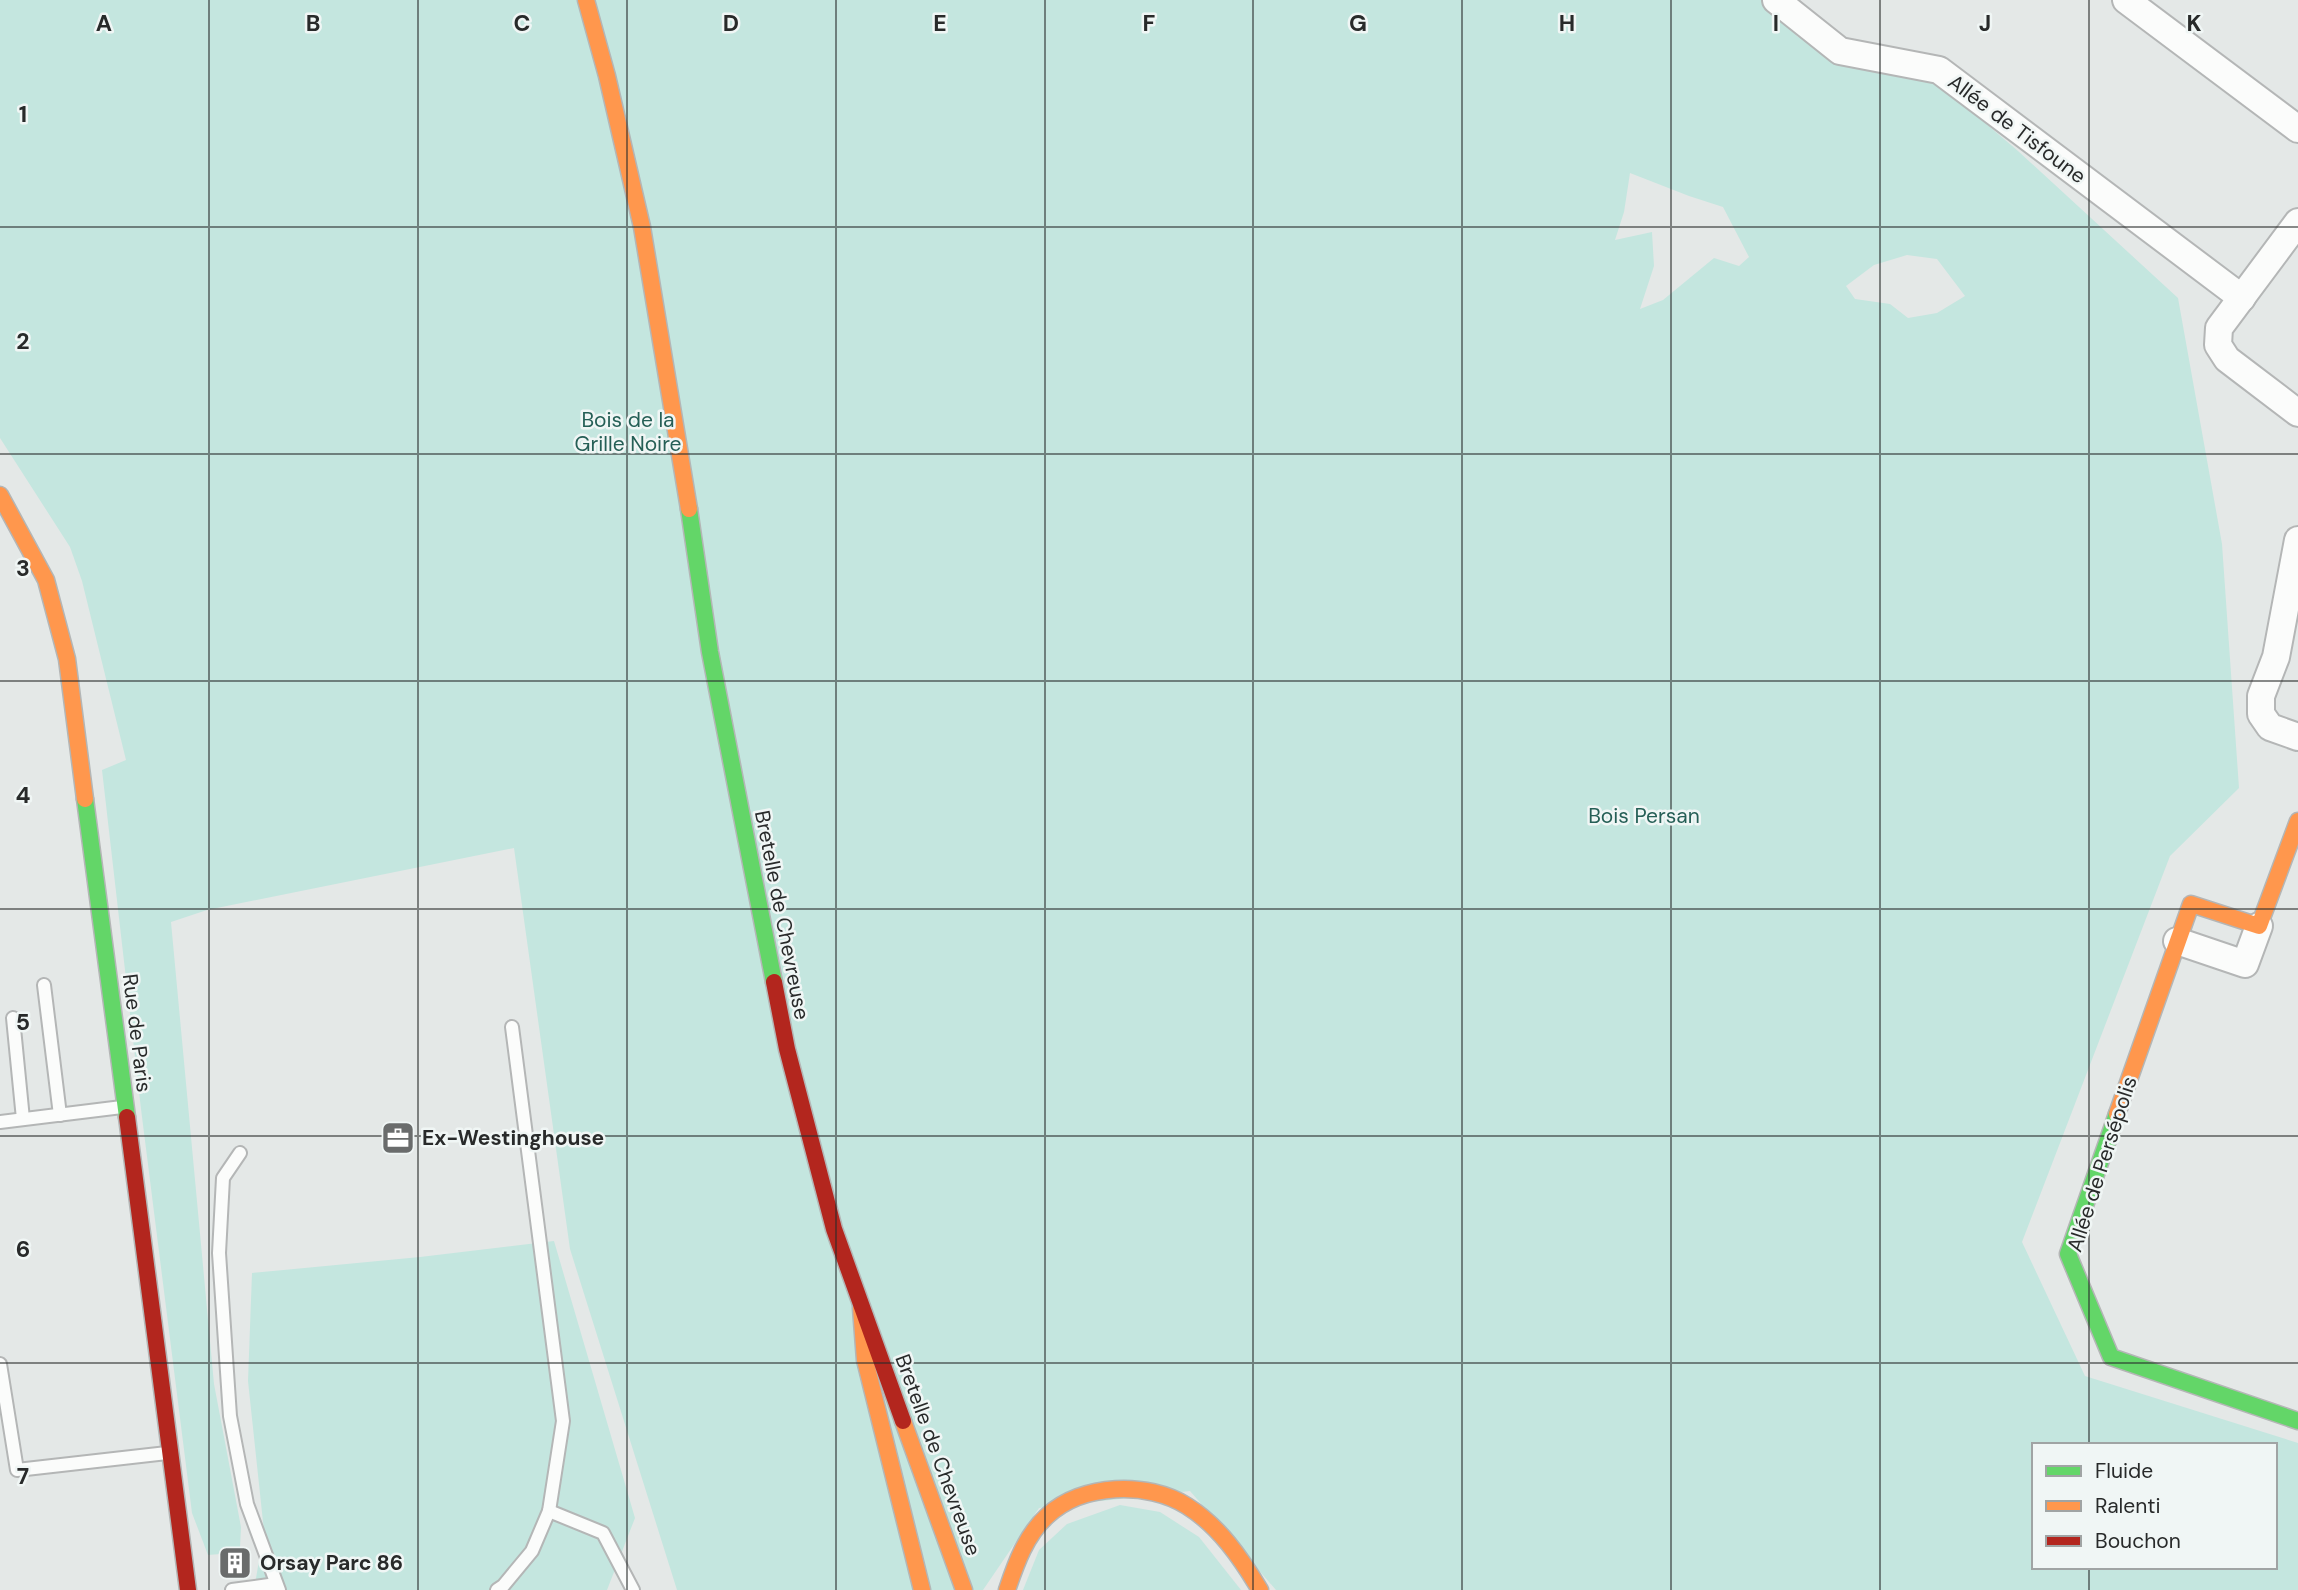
<svg xmlns="http://www.w3.org/2000/svg" width="2298" height="1590" viewBox="0 0 2298 1590" font-family="'DM Sans',sans-serif">
  <rect width="100%" height="100%" fill="#e4e8e7"/>
  <g fill="#c4e6df" fill-rule="evenodd">
    <path d="M 0,0 L 1762,0 L 1798,37 L 1917,65 L 2018,151 L 2178,298 L 2222,544 L 2239,788 L 2170,856 L 2022,1242 L 2085,1376 L 2298,1443 L 2298,1590 L 1276,1590 L 1190,1491 L 1039,1508 L 983,1590 L 677,1590 L 570,1249 L 514,848 L 207,910 L 171,922 L 214,1384 L 241,1527 L 240,1548 L 234,1550 L 233,1553 L 208,1555 L 192,1513 L 141,1109 L 102,770 L 126,760 L 82,581 L 70,547 L 0,438 ZM 1630,173 L 1689,196 L 1723,207 L 1749,257 L 1739,266 L 1714,258 L 1663,300 L 1640,309 L 1654,266 L 1652,232 L 1615,240 L 1624,212 ZM 1907,255 L 1937,259 L 1965,296 L 1937,313 L 1908,318 L 1890,304 L 1855,299 L 1846,286 L 1874,265 ZM 2034,1445 L 2275,1445 L 2275,1567 L 2034,1567 Z"/>
    <path d="M 554,1241 L 635,1518 L 607,1590 L 254,1590 L 264,1531 L 248,1381 L 252,1273 L 420,1257 Z"/>
    <path d="M 1120,1505 L 1160,1512 L 1199,1537 L 1241,1590 L 1023,1590 L 1039,1550 L 1067,1524 Z"/>
  </g>
  <g fill="none" stroke-linecap="round" stroke-linejoin="round">
    <defs>
      <g id="lane">
        <path d="M 44,985 L 60,1115"/>
        <path d="M 13,1018 L 23,1119"/>
        <path d="M 0,1122 L 122,1107"/>
        <path d="M 240,1153 L 223,1178 L 219,1253 L 230,1416 L 247,1504 L 279,1590"/>
        <path d="M 0,1364 L 17,1470 L 167,1453"/>
        <path d="M 549,1511 L 603,1533 L 633,1590"/>
        <path d="M 232,1590 L 276,1584"/>
        <path d="M 497,1590 L 503,1586 L 532,1551 L 549,1511 L 563,1421 L 512,1027"/>
      </g>
      <g id="street">
        <path d="M 1776,0 L 1840,51 L 1939,70 L 2242,298"/>
        <path d="M 2126,0 L 2298,129"/>
        <path d="M 2298,222 L 2219,328 L 2218,345 L 2227,359 L 2298,413"/>
        <path d="M 2298,540 L 2276,657 L 2261,696 L 2261,714 L 2270,727 L 2298,737"/>
        <path d="M 2177,941 L 2245,964 L 2259,926"/>
      </g>
      <g id="fast">
        <path d="M 689,509 L 710,652 L 774,982"/>
        <path d="M 85,799 L 127,1117"/>
        <path d="M 2117,1114 L 2068,1254 L 2111,1357 L 2298,1421"/>
      </g>
      <g id="slow">
        <path d="M 586,0 L 607,76 L 642,227 L 689,509"/>
        <path d="M 0,495 L 46,580 L 67,659 L 85,799"/>
        <path d="M 2117,1114 L 2191,904 L 2259,926 L 2298,821"/>
        <path d="M 861,1308 L 865,1360 L 922,1590"/>
        <path d="M 903,1421 L 964,1590"/>
        <path d="M 1007,1590 C 1016,1563 1026,1535 1047,1516 C 1082,1483 1148,1481 1187,1506 C 1219,1526 1241,1558 1260,1590"/>
      </g>
      <g id="jam">
        <path d="M 774,982 L 787,1049 L 834,1229 L 903,1421"/>
        <path d="M 127,1117 L 188,1590"/>
      </g>
    </defs>
    <use href="#lane" stroke="#b4b6b6" stroke-width="16"/>
    <use href="#street" stroke="#b4b6b6" stroke-width="30"/>
    <use href="#fast" stroke="#b4b6b6" stroke-width="19"/>
    <use href="#slow" stroke="#b4b6b6" stroke-width="19"/>
    <use href="#jam" stroke="#b4b6b6" stroke-width="19"/>
    <use href="#lane" stroke="#fbfcfb" stroke-width="12"/>
    <use href="#street" stroke="#fbfcfb" stroke-width="26"/>
    <use href="#fast" stroke="#63d668" stroke-width="16"/>
    <use href="#slow" stroke="#ff974d" stroke-width="16"/>
    <use href="#jam" stroke="#b3261e" stroke-width="16"/>
  </g>
  <path fill="none" stroke="#282a2a" stroke-width="2" stroke-opacity="0.55" d="M 209,0 L 209,1590M 418,0 L 418,1590M 627,0 L 627,1590M 836,0 L 836,1590M 1045,0 L 1045,1590M 1253,0 L 1253,1590M 1462,0 L 1462,1590M 1671,0 L 1671,1590M 1880,0 L 1880,1590M 2089,0 L 2089,1445M 0,227 L 2298,227M 0,454 L 2298,454M 0,681 L 2298,681M 0,909 L 2298,909M 0,1136 L 2298,1136M 0,1363 L 2298,1363M 2089,1567 L 2089,1590"/>
  <defs>
    <symbol id="office-square" viewBox="-11 -11 22 22"><rect x="-9" y="-9" width="18" height="18" rx="4" fill="#6a6c6c" stroke="#f0f6f5"/><path d="M-6-3h4V-5.5h4V-3h4V5H-6ZM-1-4.5V-3h2v-1.5ZM-6 0V1H6V0Z" fill="#fff"/></symbol>
    <symbol id="building-square" viewBox="-11 -11 22 22"><rect x="-9" y="-9" width="18" height="18" rx="4" fill="#6a6c6c" stroke="#f0f6f5"/><path d="M-4-6H4V6H1V3H-1V6H-4ZM-2.5-4.3h1.7v1.8h-1.7ZM.8-4.3h1.7v1.8H.8ZM-2.5-1h1.7V.8h-1.7ZM.8-1h1.7V.8H.8Z" fill="#fff"/></symbol>
  </defs>
  <g fill-rule="evenodd">
    <use href="#office-square" x="379" y="1119" width="38" height="38"/>
    <use href="#building-square" x="216" y="1544" width="38" height="38"/>
  </g>
  <g text-anchor="middle" dominant-baseline="central" stroke-width="5" stroke-linejoin="round" paint-order="stroke">
    <g font-size="21" fill="#282a2a" stroke="#f0f6f5">
      <text transform="translate(2017 129) rotate(37)">Allée de Tisfoune</text>
      <text transform="translate(782 915) rotate(79)">Bretelle de Chevreuse</text>
      <text transform="translate(137 1033) rotate(83)">Rue de Paris</text>
      <text transform="translate(2102 1164) rotate(-72)">Allée de Persépolis</text>
      <text transform="translate(938 1455) rotate(70)">Bretelle de Chevreuse</text>
    </g>
    <g font-size="21" fill="#255f56" stroke="#f0f6f5">
      <text x="628" y="420">Bois de la<tspan x="628" dy="24">Grille Noire</tspan></text>
      <text x="1644" y="816">Bois Persan</text>
    </g>
    <g font-size="21" font-weight="bold" fill="#282a2a" stroke="#f0f6f5" text-anchor="start">
      <text x="422" y="1138">Ex-Westinghouse</text>
      <text x="260" y="1563">Orsay Parc 86</text>
    </g>
  </g>
  <g font-size="23" text-anchor="middle" font-weight="bold" fill="#282a2a" stroke="#f0f6f5" stroke-width="5" stroke-linejoin="round" paint-order="stroke">
    <text x="104" y="31">A</text>
    <text x="313" y="31">B</text>
    <text x="522" y="31">C</text>
    <text x="731" y="31">D</text>
    <text x="940" y="31">E</text>
    <text x="1149" y="31">F</text>
    <text x="1358" y="31">G</text>
    <text x="1567" y="31">H</text>
    <text x="1776" y="31">I</text>
    <text x="1985" y="31">J</text>
    <text x="2194" y="31">K</text>
    <text x="23" y="122">1</text>
    <text x="23" y="349">2</text>
    <text x="23" y="576">3</text>
    <text x="23" y="803">4</text>
    <text x="23" y="1030">5</text>
    <text x="23" y="1257">6</text>
    <text x="23" y="1484">7</text>
  </g>
  <rect x="2032" y="1443" width="245" height="126" fill="#f0f6f5" stroke="#a0a4a4" stroke-width="2"/>
  <rect x="2046" y="1466" width="35" height="10" fill="#63d668" stroke="#a0a4a4" stroke-width="2"/>
  <text x="2095" y="1478" font-size="21" fill="#282a2a">Fluide</text>
  <rect x="2046" y="1501" width="35" height="10" fill="#ff974d" stroke="#a0a4a4" stroke-width="2"/>
  <text x="2095" y="1513" font-size="21" fill="#282a2a">Ralenti</text>
  <rect x="2046" y="1536" width="35" height="10" fill="#b3261e" stroke="#a0a4a4" stroke-width="2"/>
  <text x="2095" y="1548" font-size="21" fill="#282a2a">Bouchon</text>
</svg>
